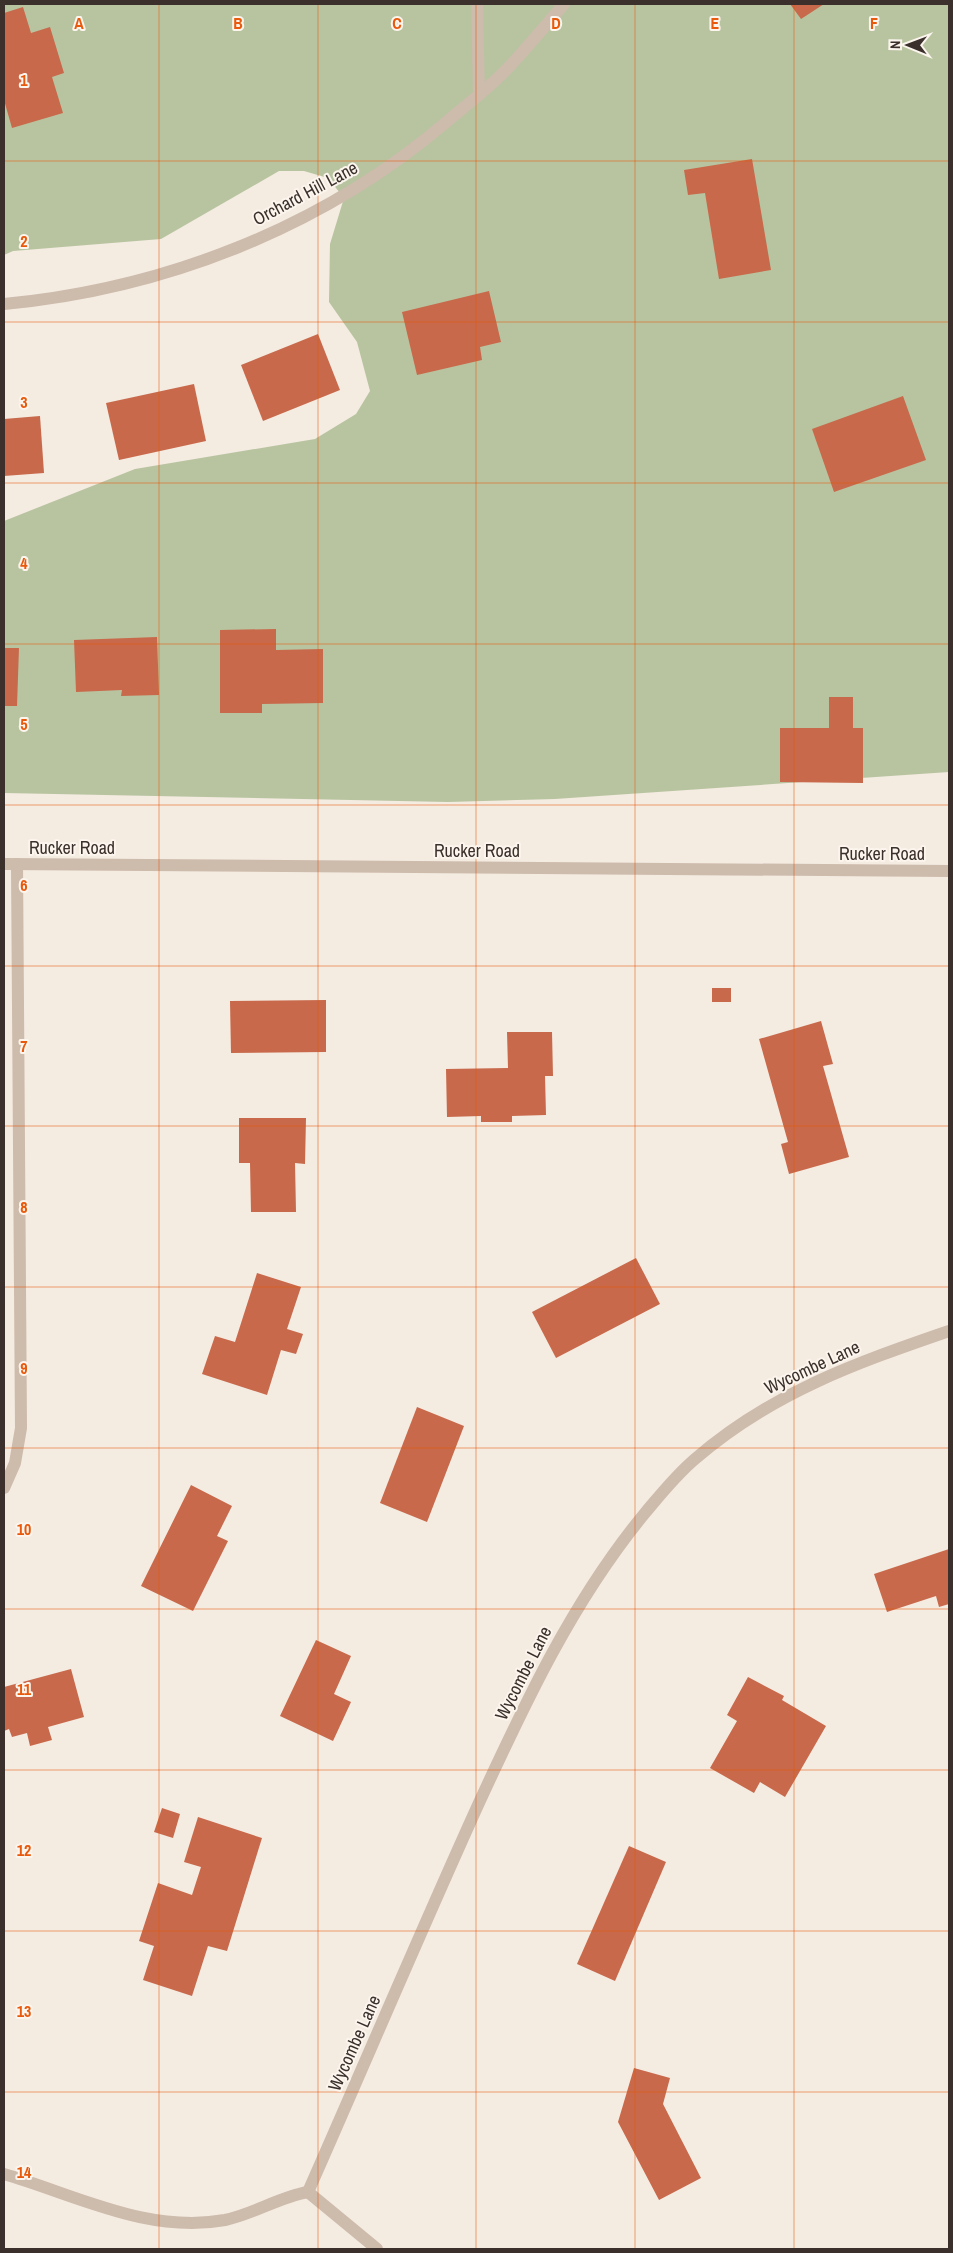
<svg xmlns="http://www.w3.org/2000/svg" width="953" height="2253" viewBox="0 0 953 2253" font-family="'Archivo Narrow',sans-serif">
  <rect width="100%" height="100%" fill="#f4ebe1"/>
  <path fill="#b8c4a0" d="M 4,4 L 949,4 L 949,772 L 555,799 L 448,802 L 4,793 L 4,521 L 135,469 L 315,439 L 356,414 L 370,391 L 357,342 L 329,302 L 330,244 L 344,198 L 328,178 L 304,171 L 279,171 L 161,239 L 13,251 L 4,255 Z"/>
  <g fill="#c8694b">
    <path d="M 790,4 L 824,4 L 801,19 Z"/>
    <path d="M 23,7 L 31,33 L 50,27 L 64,73 L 52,77 L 63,113 L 12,128 L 4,100 L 4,13 Z"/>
    <path d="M 752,159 L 771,270 L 719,279 L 705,193 L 688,195 L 684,170 Z"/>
    <path d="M 489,291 L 501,342 L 480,347 L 482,360 L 417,375 L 402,312 Z"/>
    <path d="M 318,334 L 340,390 L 263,421 L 241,365 Z"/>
    <path d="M 194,384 L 206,441 L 119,460 L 106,403 Z"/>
    <path d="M 903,396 L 926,460 L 834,492 L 812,429 Z"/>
    <path d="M 40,416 L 44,473 L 4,476 L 4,419 Z"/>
    <path d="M 276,629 L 276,650 L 323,649 L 323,703 L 262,704 L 262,713 L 220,713 L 220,630 Z"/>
    <path d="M 157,637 L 159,695 L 121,696 L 122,690 L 76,692 L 74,640 Z"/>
    <path d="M 4,648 L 19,648 L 17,706 L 4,706 Z"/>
    <path d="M 829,697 L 853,697 L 853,728 L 863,728 L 863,783 L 780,782 L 780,728 L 829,728 Z"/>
    <rect x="712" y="988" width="19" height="14"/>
    <path d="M 326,1000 L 326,1052 L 231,1053 L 230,1001 Z"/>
    <path d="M 821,1021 L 833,1064 L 823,1066 L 849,1157 L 789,1174 L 781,1144 L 788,1142 L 759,1039 Z"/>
    <path d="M 507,1032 L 552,1032 L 553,1076 L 545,1076 L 546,1115 L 512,1116 L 512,1122 L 481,1122 L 481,1116 L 447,1117 L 446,1069 L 508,1068 Z"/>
    <path d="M 239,1118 L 306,1118 L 305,1164 L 295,1163 L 296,1212 L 251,1212 L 250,1163 L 239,1163 Z"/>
    <path d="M 636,1258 L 660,1304 L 556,1358 L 532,1312 Z"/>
    <path d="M 257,1273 L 301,1287 L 287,1329 L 303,1334 L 296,1354 L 281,1350 L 267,1395 L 202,1374 L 215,1336 L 235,1342 Z"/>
    <path d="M 417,1407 L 464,1426 L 427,1522 L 380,1503 Z"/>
    <path d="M 191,1485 L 232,1506 L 217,1536 L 228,1541 L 193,1611 L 141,1586 Z"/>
    <path d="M 949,1549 L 949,1604 L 939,1607 L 936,1596 L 887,1612 L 874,1574 Z"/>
    <path d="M 316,1640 L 351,1656 L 334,1694 L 351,1702 L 333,1741 L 280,1716 Z"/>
    <path d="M 71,1669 L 84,1717 L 48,1727 L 52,1740 L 30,1746 L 27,1733 L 12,1737 L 9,1729 L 4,1731 L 4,1687 Z"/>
    <path d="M 748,1677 L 784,1696 L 782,1700 L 826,1726 L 785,1797 L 760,1782 L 754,1793 L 710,1768 L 737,1721 L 727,1715 Z"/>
    <path d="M 162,1808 L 180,1814 L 173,1838 L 154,1832 Z"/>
    <path d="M 198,1817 L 262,1838 L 227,1951 L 208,1946 L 192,1996 L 143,1980 L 154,1946 L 139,1941 L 158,1883 L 192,1895 L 201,1867 L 184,1862 Z"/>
    <path d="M 629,1846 L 666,1862 L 615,1981 L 577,1964 Z"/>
    <path d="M 634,2068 L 670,2078 L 663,2104 L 701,2178 L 659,2200 L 618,2122 Z"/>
  </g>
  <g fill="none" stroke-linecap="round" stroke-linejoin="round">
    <g stroke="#cdbbac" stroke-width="12">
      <path d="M 477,4 L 479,95"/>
      <path d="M 4,304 C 164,289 321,228 444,124 C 465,106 488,89 507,69 C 527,48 545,26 564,4"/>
      <path d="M 4,1488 L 15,1463 L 21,1428 L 17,864"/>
      <path d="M 4,2174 C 76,2195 148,2234 225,2220 C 254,2214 279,2197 308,2192 L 377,2249"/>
      <path d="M 308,2192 C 365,2063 420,1933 478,1805 C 525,1703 573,1600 645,1513 C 661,1494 676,1475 695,1459 C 771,1393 856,1363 949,1331"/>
    </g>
    <path stroke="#cdbbac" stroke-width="12" d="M 4,864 L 949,871"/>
  </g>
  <path fill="none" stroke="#e8590c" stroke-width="1" stroke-opacity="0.55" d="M 159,4 L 159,2249M 318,4 L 318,2249M 476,4 L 476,2249M 635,4 L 635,2249M 794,4 L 794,2249M 4,161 L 949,161M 4,322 L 949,322M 4,483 L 949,483M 4,644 L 949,644M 4,805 L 949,805M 4,966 L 949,966M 4,1126 L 949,1126M 4,1287 L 949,1287M 4,1448 L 949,1448M 4,1609 L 949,1609M 4,1770 L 949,1770M 4,1931 L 949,1931M 4,2092 L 949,2092"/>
  <g text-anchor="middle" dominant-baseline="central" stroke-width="4" stroke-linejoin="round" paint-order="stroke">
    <g font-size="18" fill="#3b302b" stroke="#fbf5ee">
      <text transform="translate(305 193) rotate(-28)">Orchard Hill Lane</text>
      <text x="72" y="847">Rucker Road</text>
      <text x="477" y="850">Rucker Road</text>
      <text x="882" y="853">Rucker Road</text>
      <text transform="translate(812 1367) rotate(-25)">Wycombe Lane</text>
      <text transform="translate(523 1673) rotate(-63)">Wycombe Lane</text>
      <text transform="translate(354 2043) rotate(-66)">Wycombe Lane</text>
    </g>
  </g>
  <g font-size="16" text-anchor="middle" font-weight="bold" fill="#e8590c" stroke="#fbf5ee" stroke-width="4" stroke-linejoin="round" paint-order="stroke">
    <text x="79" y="29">A</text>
    <text x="238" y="29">B</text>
    <text x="397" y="29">C</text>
    <text x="556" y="29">D</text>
    <text x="715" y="29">E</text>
    <text x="874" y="29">F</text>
    <text x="24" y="86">1</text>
    <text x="24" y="247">2</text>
    <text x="24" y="408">3</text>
    <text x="24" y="569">4</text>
    <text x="24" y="730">5</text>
    <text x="24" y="891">6</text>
    <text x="24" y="1052">7</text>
    <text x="24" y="1213">8</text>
    <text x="24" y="1374">9</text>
    <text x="24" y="1535">10</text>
    <text x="24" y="1695">11</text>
    <text x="24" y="1856">12</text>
    <text x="24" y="2017">13</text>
    <text x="24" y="2178">14</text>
  </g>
  <rect width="953" height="2253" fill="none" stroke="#3b302b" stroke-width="10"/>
  <g transform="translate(908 45) rotate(271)" stroke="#fbf5ee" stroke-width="4" paint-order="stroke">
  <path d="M0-4L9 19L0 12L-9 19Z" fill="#3b302b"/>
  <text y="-8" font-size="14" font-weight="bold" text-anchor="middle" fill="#3b302b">N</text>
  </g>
</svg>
